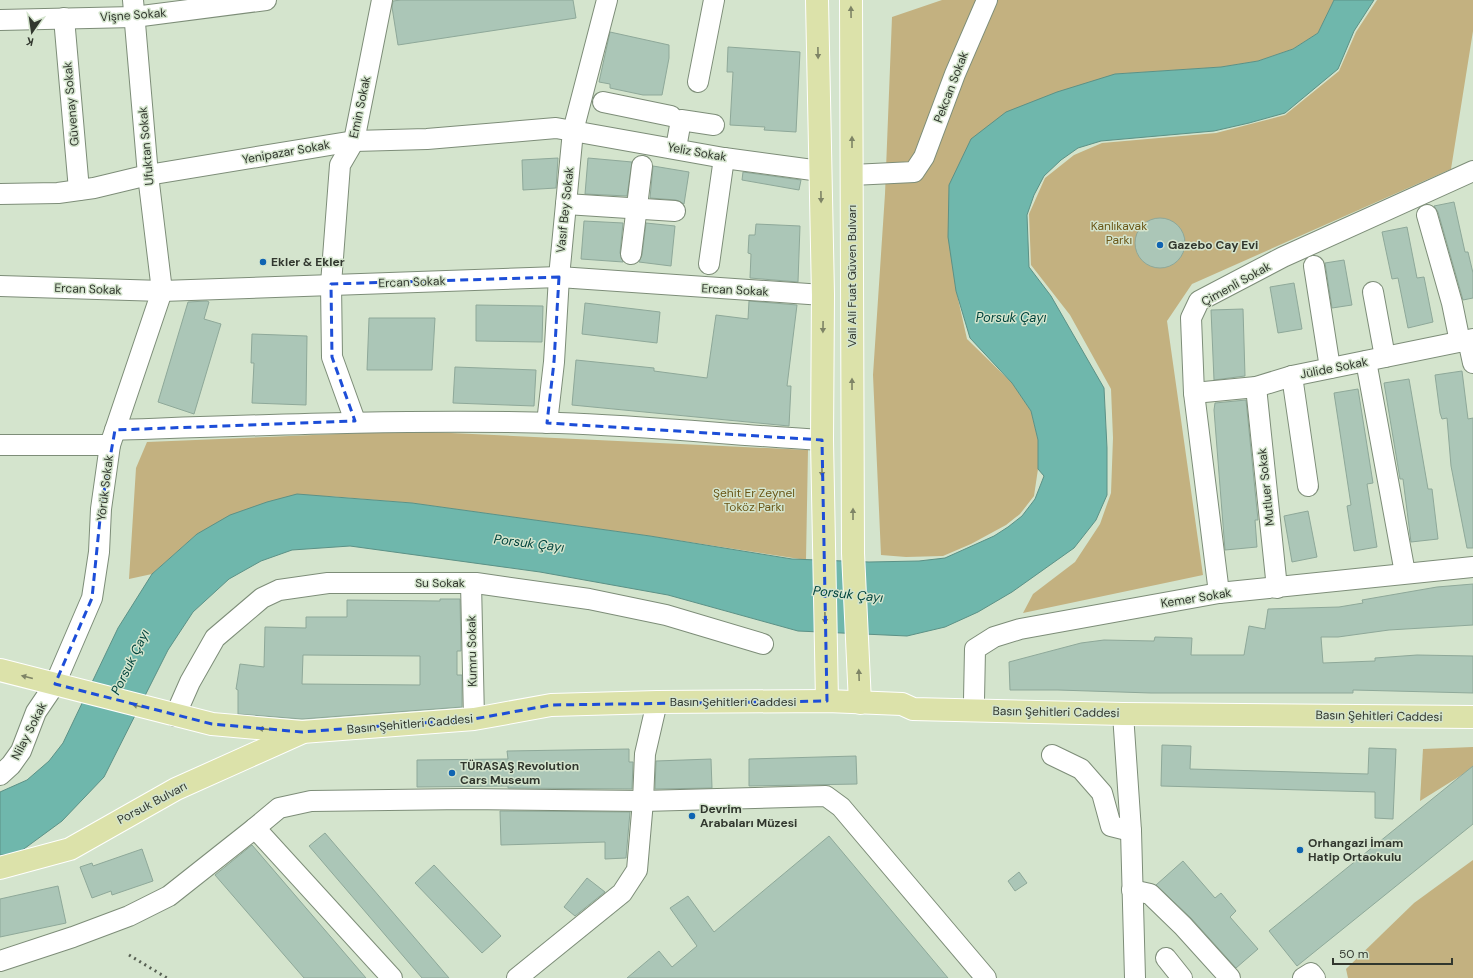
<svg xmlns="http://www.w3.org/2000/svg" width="1473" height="978" viewBox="0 0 1473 978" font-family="'DM Sans',sans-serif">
  <rect width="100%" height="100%" fill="#d4e4cd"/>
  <g fill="#c3b180">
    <path d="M 942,0 L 1334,0 L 1318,33 L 1293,49 L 1258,61 L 1222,67 L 1115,74 L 956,290 L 967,339 L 1012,383 L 1031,411 L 1038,440 L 1038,469 L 1034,496 L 1020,514 L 1006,525 L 971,544 L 943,556 L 906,557 L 881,555 L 873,375 L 885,194 L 892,17 Z"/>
    <path d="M 1377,0 L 1473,0 L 1473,31 L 1451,169 L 1192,284 L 1167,321 L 1203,575 L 1023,613 L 1033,594 L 1075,562 L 1100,524 L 1111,493 L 1113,438 L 1111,389 L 1070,315 L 1031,265 L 1029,214 L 1045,178 L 1074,155 L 1102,143 L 1216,133 L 1285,115 L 1339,71 L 1356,32 Z"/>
    <path d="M 408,431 L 808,450 L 806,560 L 650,536 L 412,503 L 328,496 L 197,534 L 152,574 L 129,579 L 136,468 L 147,442 Z"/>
    <path d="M 1473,747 L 1473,768 L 1420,801 L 1423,749 Z"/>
    <path d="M 1473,860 L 1473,978 L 1348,978 L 1346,969 L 1414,903 Z"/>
  </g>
  <path fill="#6fb7ac" stroke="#5c9186" d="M 1334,0 L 1374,0 L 1354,31 L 1338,69 L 1285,113 L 1249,123 L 1214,131 L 1101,141 L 1078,148 L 1061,160 L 1044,176 L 1034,195 L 1027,215 L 1029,267 L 1051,296 L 1104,388 L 1107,448 L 1107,495 L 1096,520 L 1074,548 L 1012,592 L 978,612 L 945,627 L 907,636 L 798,631 L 668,595 L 540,572 L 350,546 L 292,550 L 261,561 L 229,579 L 193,612 L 168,650 L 104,777 L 62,821 L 17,854 L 0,855 L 0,792 L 27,780 L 49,761 L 63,743 L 118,628 L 152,574 L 197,534 L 230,515 L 267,502 L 297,494 L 412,503 L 650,536 L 792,559 L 869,562 L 919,561 L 945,558 L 994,536 L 1008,527 L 1022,516 L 1035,499 L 1044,476 L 1038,469 L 1038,440 L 1031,411 L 1012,383 L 970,338 L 956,291 L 948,237 L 949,185 L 971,139 L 1006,112 L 1057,92 L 1115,74 L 1221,67 L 1258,61 L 1293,49 L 1318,33 Z"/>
  <g fill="#abc6b7" stroke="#8ea899" fill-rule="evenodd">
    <path d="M 401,0 L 573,0 L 576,18 L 398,45 L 392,7 L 393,1 Z"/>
    <path d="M 610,32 L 669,45 L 669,58 L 662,95 L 643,95 L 610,88 L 610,84 L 599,82 Z"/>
    <path d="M 728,47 L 800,52 L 796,132 L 764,130 L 765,127 L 730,125 L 733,72 L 727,72 Z"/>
    <path d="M 558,158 L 556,188 L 523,190 L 522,160 Z"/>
    <path d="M 588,158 L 632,162 L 627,196 L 585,194 Z"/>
    <path d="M 653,166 L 689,172 L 684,204 L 676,200 L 650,198 Z"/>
    <path d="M 743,172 L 801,180 L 799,190 L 742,180 Z"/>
    <path d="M 1454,202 L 1465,252 L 1468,252 L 1473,273 L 1473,298 L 1463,300 L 1438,212 L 1434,206 Z"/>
    <circle cx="1160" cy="243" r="25"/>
    <path d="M 584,221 L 623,223 L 620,253 L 623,262 L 581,259 Z"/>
    <path d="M 646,223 L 675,226 L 671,266 L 639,262 L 642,255 Z"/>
    <path d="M 756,224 L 800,226 L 798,282 L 750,278 L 751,254 L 748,253 L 749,235 L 755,235 Z"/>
    <path d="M 1407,227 L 1417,278 L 1424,277 L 1433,322 L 1408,328 L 1398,278 L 1392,279 L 1382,232 Z"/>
    <path d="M 1344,260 L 1352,305 L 1332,308 L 1325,263 Z"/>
    <path d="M 1294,283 L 1302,329 L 1278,333 L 1270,287 Z"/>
    <path d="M 207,301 L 209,302 L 204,319 L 221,324 L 194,414 L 158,402 L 188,302 Z"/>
    <path d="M 749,301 L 797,305 L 787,386 L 791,386 L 789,426 L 572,405 L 576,360 L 654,368 L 654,371 L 707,378 L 716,315 L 748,319 Z"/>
    <path d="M 585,303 L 660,312 L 657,343 L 582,334 Z"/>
    <path d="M 476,305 L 543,306 L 542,342 L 476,341 Z"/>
    <path d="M 1243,309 L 1245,376 L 1214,380 L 1211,310 Z"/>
    <path d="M 369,318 L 435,318 L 432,370 L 367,370 Z"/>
    <path d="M 252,334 L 307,336 L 306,405 L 252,403 L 254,363 L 251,363 Z"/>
    <path d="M 455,367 L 536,370 L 534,406 L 453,403 Z"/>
    <path d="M 1462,371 L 1468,419 L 1473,418 L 1473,548 L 1467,548 L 1451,466 L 1447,418 L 1442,419 L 1440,413 L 1435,375 Z"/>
    <path d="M 1409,379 L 1428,489 L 1432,489 L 1438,539 L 1411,542 L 1403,479 L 1400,479 L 1384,383 Z"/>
    <path d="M 1358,389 L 1373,483 L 1367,484 L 1377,547 L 1354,551 L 1347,506 L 1351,505 L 1334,393 Z"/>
    <path d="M 1246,400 L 1258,520 L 1255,520 L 1257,547 L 1225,550 L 1214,410 L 1215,403 Z"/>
    <path d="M 1308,511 L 1317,557 L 1292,562 L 1284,516 Z"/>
    <path d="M 1473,584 L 1473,625 L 1389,630 L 1338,637 L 1321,637 L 1323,663 L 1375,661 L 1375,658 L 1417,655 L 1473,656 L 1473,693 L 1353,690 L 1353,693 L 1151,693 L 1058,690 L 1010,690 L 1009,662 L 1081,643 L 1104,640 L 1154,641 L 1155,637 L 1192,638 L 1191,655 L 1244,655 L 1249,626 L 1265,629 L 1268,609 L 1339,607 L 1363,603 L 1362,600 L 1437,587 Z"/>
    <path d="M 440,599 L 460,599 L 461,651 L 457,651 L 457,675 L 462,675 L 462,707 L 302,719 L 238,714 L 238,690 L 236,689 L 240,664 L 264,667 L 265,627 L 306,628 L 306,617 L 347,617 L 347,600 L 440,601 ZM 303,655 L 420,656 L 420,685 L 302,684 Z"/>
    <path d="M 1162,745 L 1191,746 L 1190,769 L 1368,774 L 1369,748 L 1396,749 L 1393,819 L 1375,818 L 1375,792 L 1161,786 Z"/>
    <path d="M 629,749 L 629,762 L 633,762 L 632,789 L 508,788 L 508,786 L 417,787 L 417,760 L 508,759 L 507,751 Z"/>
    <path d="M 856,756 L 857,784 L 749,786 L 749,759 Z"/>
    <path d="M 711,759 L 712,788 L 655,789 L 656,761 Z"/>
    <path d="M 1473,766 L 1473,824 L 1297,966 L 1269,931 Z"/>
    <path d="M 500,811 L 630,812 L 626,858 L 605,859 L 605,842 L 501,845 Z"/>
    <path d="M 325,833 L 449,978 L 422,978 L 309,846 Z"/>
    <path d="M 829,836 L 948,978 L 627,978 L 659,951 L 672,967 L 697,946 L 670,908 L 688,896 L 714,932 Z"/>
    <path d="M 252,845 L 366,978 L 304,978 L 215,875 Z"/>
    <path d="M 142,849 L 153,881 L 112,895 L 111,891 L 92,898 L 80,867 L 92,863 L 93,866 Z"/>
    <path d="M 1183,861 L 1215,898 L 1221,893 L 1236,911 L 1230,917 L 1258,949 L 1236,968 L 1191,918 L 1156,885 Z"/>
    <path d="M 434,865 L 501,936 L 482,953 L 415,883 Z"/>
    <path d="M 1019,872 L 1027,883 L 1015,891 L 1008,881 Z"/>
    <path d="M 587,878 L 605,892 L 575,916 L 564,907 Z"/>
    <path d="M 58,886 L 66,923 L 0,937 L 0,899 Z"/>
  </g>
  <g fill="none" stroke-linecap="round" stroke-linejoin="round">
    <defs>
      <g id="minor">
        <path d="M 64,18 L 79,190"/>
        <path d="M 0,20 L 134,17 L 266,0"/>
        <path d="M 698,82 L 714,0"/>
        <path d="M 603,102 L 671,116"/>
        <path d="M 676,148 L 681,120 L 714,125"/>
        <path d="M 852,175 L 914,172 L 924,157 L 955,74 L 987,0"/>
        <path d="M 0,194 L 58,193 L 94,188 L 148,175 L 354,141 L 427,139 L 556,128 L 724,158 L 820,171"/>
        <path d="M 566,204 L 675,211"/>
        <path d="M 1427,215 L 1452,303 L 1460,342"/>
        <path d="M 631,254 L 642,166"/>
        <path d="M 709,264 L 724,158"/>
        <path d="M 1314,266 L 1330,368"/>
        <path d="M 0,286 L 162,291 L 559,277 L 823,295"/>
        <path d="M 1373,292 L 1385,357"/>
        <path d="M 1468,340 L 1473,363"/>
        <path d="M 1366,361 L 1405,573"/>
        <path d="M 1292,376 L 1308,486"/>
        <path d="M 1256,387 L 1277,588"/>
        <path d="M 1194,393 L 1256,387 L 1292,376 L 1473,339"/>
        <path d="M 355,421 L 332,357 L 331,284 L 340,165 L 354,141 L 382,0"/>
        <path d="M 547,423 L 554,362 L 559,277 L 573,131 L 607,0"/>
        <path d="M 115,430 C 263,425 411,419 559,423 C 647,426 734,435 822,440"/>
        <path d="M 0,445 L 110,445"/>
        <path d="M 471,583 L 474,719"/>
        <path d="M 1219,593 L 1194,393 L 1191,318 L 1199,301 L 1283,257 L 1473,171"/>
        <path d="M 974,700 L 975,649 L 994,637 L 1020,629 L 1219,593 L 1473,567"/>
        <path d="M 1123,714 L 1131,831 L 1135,978"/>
        <path d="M 175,716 L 190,682 L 215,638 L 262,598 L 279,590 L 328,583 L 476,583 L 589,599 L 666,615 L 763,644"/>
        <path d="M 1052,755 L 1081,769 L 1102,793 L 1111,826 L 1131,831"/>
        <path d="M 0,775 L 11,765 L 21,751 L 36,712 L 55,684 L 92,598 L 99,552 L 101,509 L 110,445 L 162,291 L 148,175 L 133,0"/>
        <path d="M 255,828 L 279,808 L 311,801 L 466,799 L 643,801 L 826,796 L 841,807 L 986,978"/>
        <path d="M 1132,890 L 1150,894 L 1183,926 L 1230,978"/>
        <path d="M 1166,958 L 1182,978"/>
        <path d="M 0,961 L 73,937 L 129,916 L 169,896 L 255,828 L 392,978"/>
        <path d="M 517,978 L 622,893 L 637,870 L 643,801 L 645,754 L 657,702"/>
        <path d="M 1303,978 L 1311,973 L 1315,978"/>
      </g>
      <g id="major">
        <path d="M 817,0 L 823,295 L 822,440 L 827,701"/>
        <path d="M 851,0 L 853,553 L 860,703"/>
        <path d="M 0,670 L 212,724 L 302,732 L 474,719 L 551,705 L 657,702 L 827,701 L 902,704 L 913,709 L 1123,714 L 1473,717"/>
        <path d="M 0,868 L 70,849 L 176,789 L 301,733"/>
      </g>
    </defs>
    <use href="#minor" stroke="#7d8d78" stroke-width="22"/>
    <use href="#major" stroke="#fff" stroke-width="24"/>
    <use href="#minor" stroke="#fff" stroke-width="20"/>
    <use href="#major" stroke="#dce2aa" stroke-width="22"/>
    <path stroke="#576053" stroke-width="3" stroke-dasharray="2 4" stroke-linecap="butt" d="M 129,955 L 167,978"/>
  </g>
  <defs><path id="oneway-solid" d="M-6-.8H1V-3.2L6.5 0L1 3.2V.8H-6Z"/></defs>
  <g fill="#7e8466">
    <use href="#oneway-solid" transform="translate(851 12) rotate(-91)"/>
    <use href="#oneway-solid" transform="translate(818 53) rotate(89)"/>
    <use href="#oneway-solid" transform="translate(852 142) rotate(-90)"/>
    <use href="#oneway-solid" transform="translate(821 197) rotate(89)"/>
    <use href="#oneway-solid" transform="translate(823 327) rotate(91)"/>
    <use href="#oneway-solid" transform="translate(852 384) rotate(-90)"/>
    <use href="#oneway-solid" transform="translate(822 471) rotate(89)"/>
    <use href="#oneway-solid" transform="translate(853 514) rotate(-90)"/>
    <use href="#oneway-solid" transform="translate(825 618) rotate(89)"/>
    <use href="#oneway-solid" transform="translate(859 675) rotate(-92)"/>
    <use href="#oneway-solid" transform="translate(27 677) rotate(-166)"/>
    <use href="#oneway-solid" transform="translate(138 706) rotate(-165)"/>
    <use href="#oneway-solid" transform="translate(264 729) rotate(-175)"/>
  </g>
  <path fill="none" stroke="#1d4ed8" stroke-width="3" stroke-dasharray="8 5" stroke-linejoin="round" d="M 559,277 L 554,362 L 547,423 L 822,440 L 827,701 L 551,705 L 474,719 L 302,732 L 212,724 L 55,684 L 92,598 L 101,509 L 115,430 L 355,421 L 332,357 L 331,284 Z"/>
  <g fill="#0f64b2" stroke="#d4e4cd" stroke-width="1.5">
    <circle cx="1160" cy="245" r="4"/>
    <circle cx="263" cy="262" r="4"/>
    <circle cx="452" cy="773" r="4"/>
    <circle cx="692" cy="816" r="4"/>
    <circle cx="1300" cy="850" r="4"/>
  </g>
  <g text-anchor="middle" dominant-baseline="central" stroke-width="3" stroke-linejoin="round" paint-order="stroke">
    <g font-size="12" fill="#31372e" stroke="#d4e4cd">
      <text transform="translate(133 15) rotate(-4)">Vişne Sokak</text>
      <text transform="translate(951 87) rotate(-69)">Pekcan Sokak</text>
      <text transform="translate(71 104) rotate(-95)">Güvenay Sokak</text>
      <text transform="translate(360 107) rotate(-78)">Emin Sokak</text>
      <text transform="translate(146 146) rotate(-95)">Ufuktan Sokak</text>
      <text transform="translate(286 152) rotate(-10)">Yenipazar Sokak</text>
      <text transform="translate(697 152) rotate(10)">Yeliz Sokak</text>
      <text transform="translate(565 210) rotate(-84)">Vasıf Bey Sokak</text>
      <text transform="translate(852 276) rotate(-90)">Vali Ali Fuat Güven Bulvarı</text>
      <text transform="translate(412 282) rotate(-2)">Ercan Sokak</text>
      <text transform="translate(1236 284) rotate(-29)">Çimenli Sokak</text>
      <text transform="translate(88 289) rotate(2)">Ercan Sokak</text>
      <text transform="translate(735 290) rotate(3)">Ercan Sokak</text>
      <text transform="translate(1334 368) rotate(-11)">Jülide Sokak</text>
      <text transform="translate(1266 487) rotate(-96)">Mutluer Sokak</text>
      <text transform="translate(105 488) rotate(-83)">Yörük Sokak</text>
      <text x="440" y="583">Su Sokak</text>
      <text transform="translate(1196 598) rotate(-9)">Kemer Sokak</text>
      <text transform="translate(472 651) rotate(-91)">Kumru Sokak</text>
      <text x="733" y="702">Basın Şehitleri Caddesi</text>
      <text transform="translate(1056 712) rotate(1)">Basın Şehitleri Caddesi</text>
      <text transform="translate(1379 716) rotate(1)">Basın Şehitleri Caddesi</text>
      <text transform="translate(410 724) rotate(-5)">Basın Şehitleri Caddesi</text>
      <text transform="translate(29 731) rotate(-63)">Nilay Sokak</text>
      <text transform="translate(152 803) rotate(-28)">Porsuk Bulvarı</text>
    </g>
    <g font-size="12" fill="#695616" stroke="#d4e4cd">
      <text x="1119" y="226">Kanlıkavak<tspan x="1119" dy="14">Parkı</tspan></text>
      <text x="754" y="493">Şehit Er Zeynel<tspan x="754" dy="14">Toköz Parkı</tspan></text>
    </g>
    <g font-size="12" font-weight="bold" fill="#31372e" stroke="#d4e4cd" text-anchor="start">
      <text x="1168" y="245">Gazebo Cay Evi</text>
      <text x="271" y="262">Ekler &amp; Ekler</text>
      <text x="460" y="766">TÜRASAŞ Revolution<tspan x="460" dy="14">Cars Museum</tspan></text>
      <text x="700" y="809">Devrim<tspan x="700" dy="14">Arabaları Müzesi</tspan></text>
      <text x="1308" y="843">Orhangazi İmam<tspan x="1308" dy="14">Hatip Ortaokulu</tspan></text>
    </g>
    <g font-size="13" font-style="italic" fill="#00433c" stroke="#d4e4cd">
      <text x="1011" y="317">Porsuk Çayı</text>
      <text transform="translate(529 543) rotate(7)">Porsuk Çayı</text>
      <text transform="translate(848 594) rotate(6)">Porsuk Çayı</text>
      <text transform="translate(130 662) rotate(-64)">Porsuk Çayı</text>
    </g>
  </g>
  <g transform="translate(32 32) rotate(193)" stroke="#d4e4cd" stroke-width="3" paint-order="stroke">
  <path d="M0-3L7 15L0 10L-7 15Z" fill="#31372e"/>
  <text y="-6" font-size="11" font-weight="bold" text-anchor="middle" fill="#31372e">K</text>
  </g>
  <path d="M1333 958v6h119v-6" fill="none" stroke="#31372e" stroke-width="2"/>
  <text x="1339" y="958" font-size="12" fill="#31372e" stroke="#d4e4cd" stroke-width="3" paint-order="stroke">50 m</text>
</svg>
